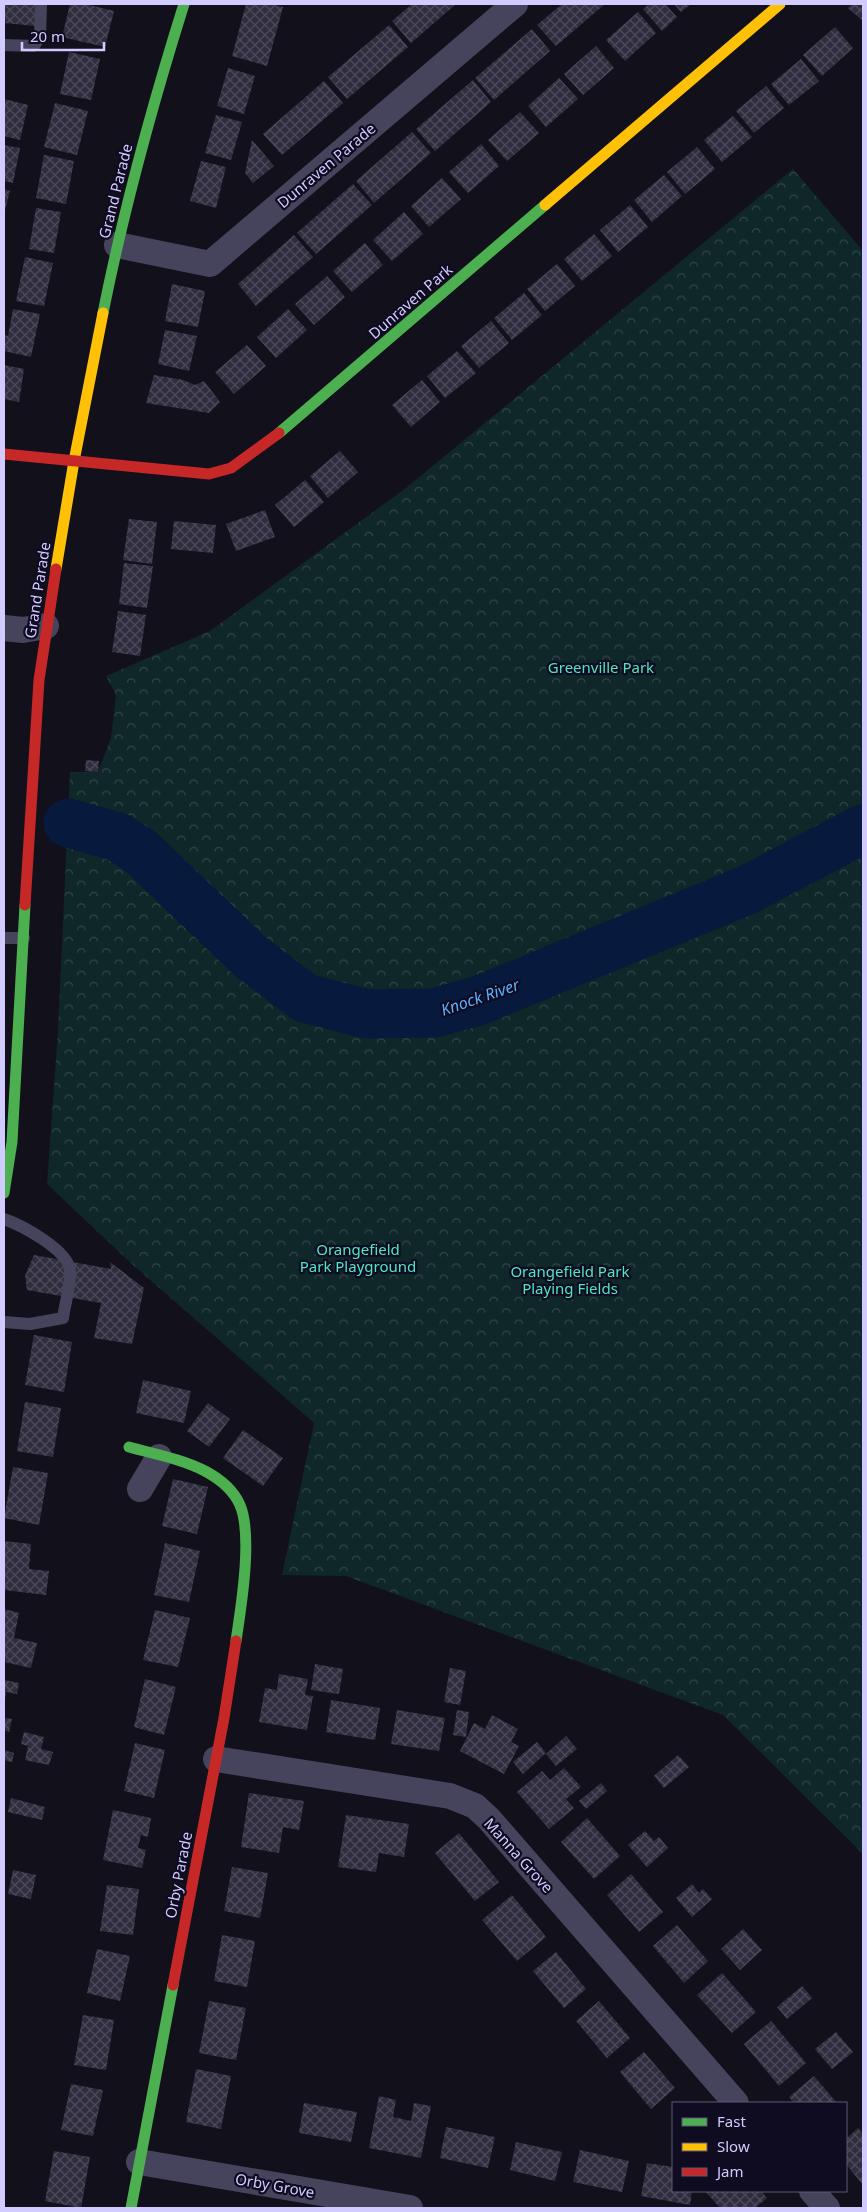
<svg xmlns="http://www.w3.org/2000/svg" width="867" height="2212" viewBox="0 0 867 2212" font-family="'Noto Sans',sans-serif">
  <defs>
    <pattern id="park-crowns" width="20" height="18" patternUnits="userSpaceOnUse" patternTransform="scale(1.25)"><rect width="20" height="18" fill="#0f2728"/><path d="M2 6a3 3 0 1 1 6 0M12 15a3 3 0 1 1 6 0" fill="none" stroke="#314548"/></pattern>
    <pattern id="building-cross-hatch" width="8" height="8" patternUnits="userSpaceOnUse" patternTransform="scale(1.25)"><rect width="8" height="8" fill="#302d3e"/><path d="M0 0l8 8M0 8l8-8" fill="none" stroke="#4d4a5b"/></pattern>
  </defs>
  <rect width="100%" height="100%" fill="#12101b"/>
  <path fill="url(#park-crowns)" d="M 793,169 L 863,251 L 863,1854 L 723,1715 L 346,1576 L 282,1575 L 314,1423 L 132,1264 L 47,1184 L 58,1030 L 70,772 L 98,772 L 111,738 L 116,695 L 106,676 L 210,631 L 406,488 Z"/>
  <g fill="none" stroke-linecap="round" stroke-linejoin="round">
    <path stroke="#07193c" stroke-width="49" d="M 68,823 L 118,837 L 141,852 L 251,957 L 305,998 L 367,1014 L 433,1013 L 478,1001 L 747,890 L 863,829"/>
  </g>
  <g fill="url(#building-cross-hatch)">
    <path d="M 4,4 L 37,4 L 35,26 L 4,23 Z"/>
    <path d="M 70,4 L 85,4 L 114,11 L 105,47 L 62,37 Z"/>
    <path d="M 246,4 L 270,4 L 283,7 L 267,66 L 232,56 Z"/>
    <path d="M 412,4 L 456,4 L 411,43 L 392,21 Z"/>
    <path d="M 562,4 L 605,4 L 556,46 L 537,25 Z"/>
    <path d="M 649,4 L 665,4 L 677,17 L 662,31 L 643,9 Z"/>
    <path d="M 674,4 L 691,4 L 681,12 Z"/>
    <path d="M 852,4 L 863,4 L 863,21 L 848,8 Z"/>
    <path d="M 638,12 L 656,33 L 625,61 L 606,40 Z"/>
    <path d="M 389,25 L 408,47 L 347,99 L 328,77 Z"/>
    <path d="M 835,27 L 853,48 L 822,76 L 803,55 Z"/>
    <path d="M 532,29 L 550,51 L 494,100 L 475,78 Z"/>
    <path d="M 596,46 L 614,68 L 583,95 L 564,74 Z"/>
    <path d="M 69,52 L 100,59 L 91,100 L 60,94 Z"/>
    <path d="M 801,59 L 819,81 L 789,105 L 771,84 Z"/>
    <path d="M 228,68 L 255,76 L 244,114 L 217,106 Z"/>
    <path d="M 559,78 L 578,99 L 546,127 L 528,106 Z"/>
    <path d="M 473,80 L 491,102 L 435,151 L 416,129 Z"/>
    <path d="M 324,81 L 343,103 L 282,155 L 263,134 Z"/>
    <path d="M 766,86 L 784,108 L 754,133 L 736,111 Z"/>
    <path d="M 4,99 L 28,105 L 20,140 L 4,136 Z"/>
    <path d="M 55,103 L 88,111 L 77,155 L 44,147 Z"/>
    <path d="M 520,112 L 539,133 L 507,161 L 488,140 Z"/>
    <path d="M 216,115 L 242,122 L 231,160 L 205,153 Z"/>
    <path d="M 733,116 L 752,137 L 722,162 L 704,140 Z"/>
    <path d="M 412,132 L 431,153 L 374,203 L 356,181 Z"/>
    <path d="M 252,140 L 274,166 L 253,183 L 245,173 Z"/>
    <path d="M 481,144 L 499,166 L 468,193 L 449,172 Z"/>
    <path d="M 4,145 L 20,148 L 13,183 L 4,181 Z"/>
    <path d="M 697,147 L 715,169 L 685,194 L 667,172 Z"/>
    <path d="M 44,155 L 74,161 L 66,204 L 36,198 Z"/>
    <path d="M 201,161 L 226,167 L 216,208 L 190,201 Z"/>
    <path d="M 664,175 L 682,196 L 652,222 L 634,200 Z"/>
    <path d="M 442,178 L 461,199 L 429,227 L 411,206 Z"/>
    <path d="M 353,184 L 372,205 L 316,254 L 297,233 Z"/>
    <path d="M 4,189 L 10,191 L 4,214 Z"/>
    <path d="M 630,205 L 648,227 L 618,252 L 600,230 Z"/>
    <path d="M 36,208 L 61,212 L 54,253 L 29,249 Z"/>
    <path d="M 404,212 L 423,234 L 392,261 L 373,240 Z"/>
    <path d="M 594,234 L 612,256 L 582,281 L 564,259 Z"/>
    <path d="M 294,235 L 313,257 L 256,306 L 238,284 Z"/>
    <path d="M 365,243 L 383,265 L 352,292 L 333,271 Z"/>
    <path d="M 25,257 L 53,263 L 44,306 L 16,301 Z"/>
    <path d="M 557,264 L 575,286 L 545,311 L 527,289 Z"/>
    <path d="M 327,276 L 345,297 L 314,325 L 295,304 Z"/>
    <path d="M 172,284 L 205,291 L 198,327 L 165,321 Z"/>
    <path d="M 524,293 L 542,315 L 512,340 L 494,318 Z"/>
    <path d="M 13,309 L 40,314 L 31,357 L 4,351 L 4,335 L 8,336 Z"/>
    <path d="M 288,309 L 307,330 L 276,358 L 257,337 Z"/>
    <path d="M 491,321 L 509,343 L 479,368 L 461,346 Z"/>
    <path d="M 165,330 L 197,336 L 189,371 L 158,364 Z"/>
    <path d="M 247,345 L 266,366 L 234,394 L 215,372 Z"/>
    <path d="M 457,351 L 476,373 L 445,398 L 427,376 Z"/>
    <path d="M 4,365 L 24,369 L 19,402 L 4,399 Z"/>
    <path d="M 154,375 L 183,380 L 195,385 L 204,381 L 220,402 L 209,413 L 146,403 Z"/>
    <path d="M 422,380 L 440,402 L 411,427 L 392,405 Z"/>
    <path d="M 340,451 L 358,472 L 328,498 L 310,476 Z"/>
    <path d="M 305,480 L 324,502 L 294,527 L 275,505 Z"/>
    <path d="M 265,510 L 275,537 L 236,551 L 226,524 Z"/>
    <path d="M 129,519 L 157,522 L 152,564 L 123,560 Z"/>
    <path d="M 174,521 L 216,525 L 213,553 L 171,549 Z"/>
    <path d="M 124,563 L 153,566 L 147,608 L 119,604 Z"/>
    <path d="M 118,611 L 146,615 L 140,656 L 112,652 Z"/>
    <path d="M 86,760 L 99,761 L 98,772 L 85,771 Z"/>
    <path d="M 34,1255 L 111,1269 L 110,1262 L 144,1288 L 132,1344 L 94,1338 L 101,1303 L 27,1290 L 25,1276 Z"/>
    <path d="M 34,1335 L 72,1342 L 64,1392 L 25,1385 Z"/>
    <path d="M 143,1380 L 191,1391 L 184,1423 L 136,1413 Z"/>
    <path d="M 25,1402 L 61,1408 L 53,1457 L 17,1451 Z"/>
    <path d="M 208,1403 L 230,1419 L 209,1447 L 187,1431 Z"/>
    <path d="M 243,1430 L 283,1458 L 263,1486 L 223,1458 Z"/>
    <path d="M 13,1467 L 48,1473 L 39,1525 L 4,1518 Z"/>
    <path d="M 173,1479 L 208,1487 L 197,1534 L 162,1526 Z"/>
    <path d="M 4,1541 L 31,1544 L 29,1569 L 49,1571 L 46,1595 L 4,1590 Z"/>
    <path d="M 165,1543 L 200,1551 L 189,1602 L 154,1595 Z"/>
    <path d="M 4,1609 L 19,1613 L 14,1638 L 37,1643 L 31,1668 L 4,1662 Z"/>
    <path d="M 155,1610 L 190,1618 L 178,1667 L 143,1660 Z"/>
    <path d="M 315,1664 L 343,1669 L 339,1694 L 311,1690 Z"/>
    <path d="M 450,1668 L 466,1671 L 460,1705 L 444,1702 Z"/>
    <path d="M 279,1674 L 308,1679 L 305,1695 L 313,1696 L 307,1730 L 259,1722 L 265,1688 L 277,1690 Z"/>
    <path d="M 145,1679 L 176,1687 L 164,1735 L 134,1727 Z"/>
    <path d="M 4,1680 L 19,1683 L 17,1694 L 6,1692 L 5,1699 Z"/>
    <path d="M 331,1700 L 380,1708 L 375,1740 L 326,1732 Z"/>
    <path d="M 397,1710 L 445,1718 L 439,1751 L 391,1744 Z"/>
    <path d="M 457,1710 L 469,1712 L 466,1737 L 453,1735 Z"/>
    <path d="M 492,1715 L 518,1729 L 511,1742 L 519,1746 L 504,1774 L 460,1751 L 474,1723 L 485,1729 Z"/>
    <path d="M 4,1718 L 12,1719 L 9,1732 L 4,1730 Z"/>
    <path d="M 24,1732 L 44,1737 L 41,1749 L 53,1752 L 49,1765 L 25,1760 L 28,1746 L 21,1744 Z"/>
    <path d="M 566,1736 L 577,1749 L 556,1766 L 546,1754 Z"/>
    <path d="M 537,1742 L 546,1753 L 523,1774 L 513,1762 Z"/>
    <path d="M 135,1743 L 165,1750 L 154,1798 L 124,1791 Z"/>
    <path d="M 4,1750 L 14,1753 L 12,1762 L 4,1760 Z"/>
    <path d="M 678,1755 L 689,1767 L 664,1788 L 654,1776 Z"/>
    <path d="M 564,1768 L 581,1787 L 566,1799 L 574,1808 L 549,1829 L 517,1792 L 542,1771 L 550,1780 Z"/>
    <path d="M 601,1783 L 607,1791 L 586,1809 L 579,1801 Z"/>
    <path d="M 249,1793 L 304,1801 L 299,1830 L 283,1827 L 279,1853 L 241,1847 Z"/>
    <path d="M 11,1798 L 45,1807 L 42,1820 L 8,1812 Z"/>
    <path d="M 113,1810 L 151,1818 L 148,1837 L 141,1835 L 138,1848 L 146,1850 L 142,1868 L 103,1860 Z"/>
    <path d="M 346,1815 L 409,1824 L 404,1857 L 379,1853 L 376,1872 L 338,1867 Z"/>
    <path d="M 587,1818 L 620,1856 L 594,1879 L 561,1842 Z"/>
    <path d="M 645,1831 L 654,1841 L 659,1837 L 668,1848 L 647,1867 L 628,1845 Z"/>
    <path d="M 459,1833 L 499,1882 L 475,1901 L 435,1853 Z"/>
    <path d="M 232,1867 L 268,1873 L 260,1918 L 224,1911 Z"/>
    <path d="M 13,1870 L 36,1875 L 31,1899 L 8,1894 Z"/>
    <path d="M 631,1874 L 663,1912 L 639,1932 L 607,1895 Z"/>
    <path d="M 692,1884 L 699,1893 L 703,1889 L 712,1899 L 692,1917 L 676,1898 Z"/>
    <path d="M 107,1885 L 139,1889 L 133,1935 L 100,1931 Z"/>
    <path d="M 512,1895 L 546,1937 L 517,1961 L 482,1920 Z"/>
    <path d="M 677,1925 L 708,1961 L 684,1983 L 653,1946 Z"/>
    <path d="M 743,1929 L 762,1950 L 740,1970 L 721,1949 Z"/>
    <path d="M 222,1935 L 255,1941 L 247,1987 L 214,1981 Z"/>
    <path d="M 97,1949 L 130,1956 L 120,2001 L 87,1993 Z"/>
    <path d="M 556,1952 L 586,1989 L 564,2008 L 533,1971 Z"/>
    <path d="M 722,1973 L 756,2012 L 732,2033 L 697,1995 Z"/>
    <path d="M 802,1986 L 812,1998 L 787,2019 L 777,2007 Z"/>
    <path d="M 209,2001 L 246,2008 L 236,2060 L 199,2053 Z"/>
    <path d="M 599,2001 L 630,2038 L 607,2058 L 576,2021 Z"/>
    <path d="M 83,2015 L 114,2020 L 106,2070 L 74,2065 Z"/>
    <path d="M 771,2021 L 806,2063 L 779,2086 L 744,2044 Z"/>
    <path d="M 836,2032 L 853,2052 L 832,2069 L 815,2049 Z"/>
    <path d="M 644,2052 L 675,2088 L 651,2109 L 620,2072 Z"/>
    <path d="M 196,2069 L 231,2076 L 221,2129 L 186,2122 Z"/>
    <path d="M 814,2076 L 831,2096 L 837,2103 L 794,2103 L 789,2097 Z"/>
    <path d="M 71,2084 L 103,2090 L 93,2136 L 61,2130 Z"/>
    <path d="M 379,2096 L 396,2100 L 393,2117 L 411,2121 L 414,2103 L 431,2106 L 421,2158 L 369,2148 Z"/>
    <path d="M 304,2103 L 357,2112 L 351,2142 L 299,2133 Z"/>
    <path d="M 446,2127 L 495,2137 L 488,2168 L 440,2158 Z"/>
    <path d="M 858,2128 L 863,2134 L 863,2185 L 846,2164 L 846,2139 Z"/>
    <path d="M 516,2142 L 562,2152 L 555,2181 L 510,2170 Z"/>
    <path d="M 580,2150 L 629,2161 L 622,2192 L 573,2182 Z"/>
    <path d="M 54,2151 L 90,2157 L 81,2208 L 45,2201 Z"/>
    <path d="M 647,2163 L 673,2167 L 673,2191 L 692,2191 L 690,2205 L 641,2196 Z"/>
    <path d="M 705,2191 L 761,2191 L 767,2198 L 755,2208 L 720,2208 Z"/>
  </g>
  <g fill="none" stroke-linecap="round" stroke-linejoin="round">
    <g stroke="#45445c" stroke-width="12">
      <path d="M 4,45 L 34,46 L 40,37 L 41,4"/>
      <path d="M 4,938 L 24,938"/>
      <path d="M 4,1219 C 21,1225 69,1250 70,1271 C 71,1285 65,1303 63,1318 L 30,1324 L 4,1322"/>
    </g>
    <g stroke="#45445c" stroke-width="26">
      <path d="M 117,245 L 210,264 L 515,4"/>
      <path d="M 4,628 L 23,630 L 46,626"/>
      <path d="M 140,1489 L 159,1457"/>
      <path d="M 216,1759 L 450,1796 L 475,1806 L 489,1819 L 736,2103"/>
      <path d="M 139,2162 L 410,2208"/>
      <path d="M 812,2191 L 827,2208"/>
    </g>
    <g stroke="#4caf50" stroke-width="11">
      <path d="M 103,313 C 124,208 152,106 184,4"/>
      <path d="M 279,433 L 545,205"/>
      <path d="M 4,1193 L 12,1142 L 25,905"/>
      <path d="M 129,1447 C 154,1454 182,1459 205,1471 C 220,1479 233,1489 240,1505 C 253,1536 241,1607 236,1641"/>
      <path d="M 131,2208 L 173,1985"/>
    </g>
    <g stroke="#ffc107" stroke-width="11">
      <path d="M 545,205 L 780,4"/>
      <path d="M 56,569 L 74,461 L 103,313"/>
    </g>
    <g stroke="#c62828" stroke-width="11">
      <path d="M 4,454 L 209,474 L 231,468 L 279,433"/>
      <path d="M 25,905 L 39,680 L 56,569"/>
      <path d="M 173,1985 L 224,1718 L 236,1641"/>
    </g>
  </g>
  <g text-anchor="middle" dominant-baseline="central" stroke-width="4.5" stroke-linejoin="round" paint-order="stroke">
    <g font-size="15" fill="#d2cbff" stroke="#0f0b20">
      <text transform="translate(326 165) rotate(-40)">Dunraven Parade</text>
      <text transform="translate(115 191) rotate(-76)">Grand Parade</text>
      <text transform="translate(410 301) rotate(-41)">Dunraven Park</text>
      <text transform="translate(37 590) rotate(-81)">Grand Parade</text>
      <text transform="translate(519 1855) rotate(48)">Manna Grove</text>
      <text transform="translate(178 1875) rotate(-79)">Orby Parade</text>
      <text transform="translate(275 2185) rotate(10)">Orby Grove</text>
    </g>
    <g font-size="15" fill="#50e6c3" stroke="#0f0b20">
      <text x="601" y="667">Greenville Park</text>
      <text x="358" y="1249">Orangefield<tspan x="358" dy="17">Park Playground</tspan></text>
      <text x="570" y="1271">Orangefield Park<tspan x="570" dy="17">Playing Fields</tspan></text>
    </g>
    <g font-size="16" font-style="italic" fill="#59afff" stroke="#0f0b20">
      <text transform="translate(480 997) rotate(-19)">Knock River</text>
    </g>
  </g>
  <rect width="867" height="2212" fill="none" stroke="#d2cbff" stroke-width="10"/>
  <rect x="672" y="2102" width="175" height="90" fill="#0f0b20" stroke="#5d5879"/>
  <rect x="682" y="2118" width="25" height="8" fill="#4caf50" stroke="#5d5879"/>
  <text x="717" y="2127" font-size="15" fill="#d2cbff">Fast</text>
  <rect x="682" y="2143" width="25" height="8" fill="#ffc107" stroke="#5d5879"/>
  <text x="717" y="2152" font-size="15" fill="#d2cbff">Slow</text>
  <rect x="682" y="2168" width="25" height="8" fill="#c62828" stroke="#5d5879"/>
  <text x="717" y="2177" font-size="15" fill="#d2cbff">Jam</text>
  <path d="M22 42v8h82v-8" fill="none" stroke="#d2cbff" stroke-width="2.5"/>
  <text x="30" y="42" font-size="15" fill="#d2cbff" stroke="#0f0b20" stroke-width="4" paint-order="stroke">20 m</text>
</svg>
